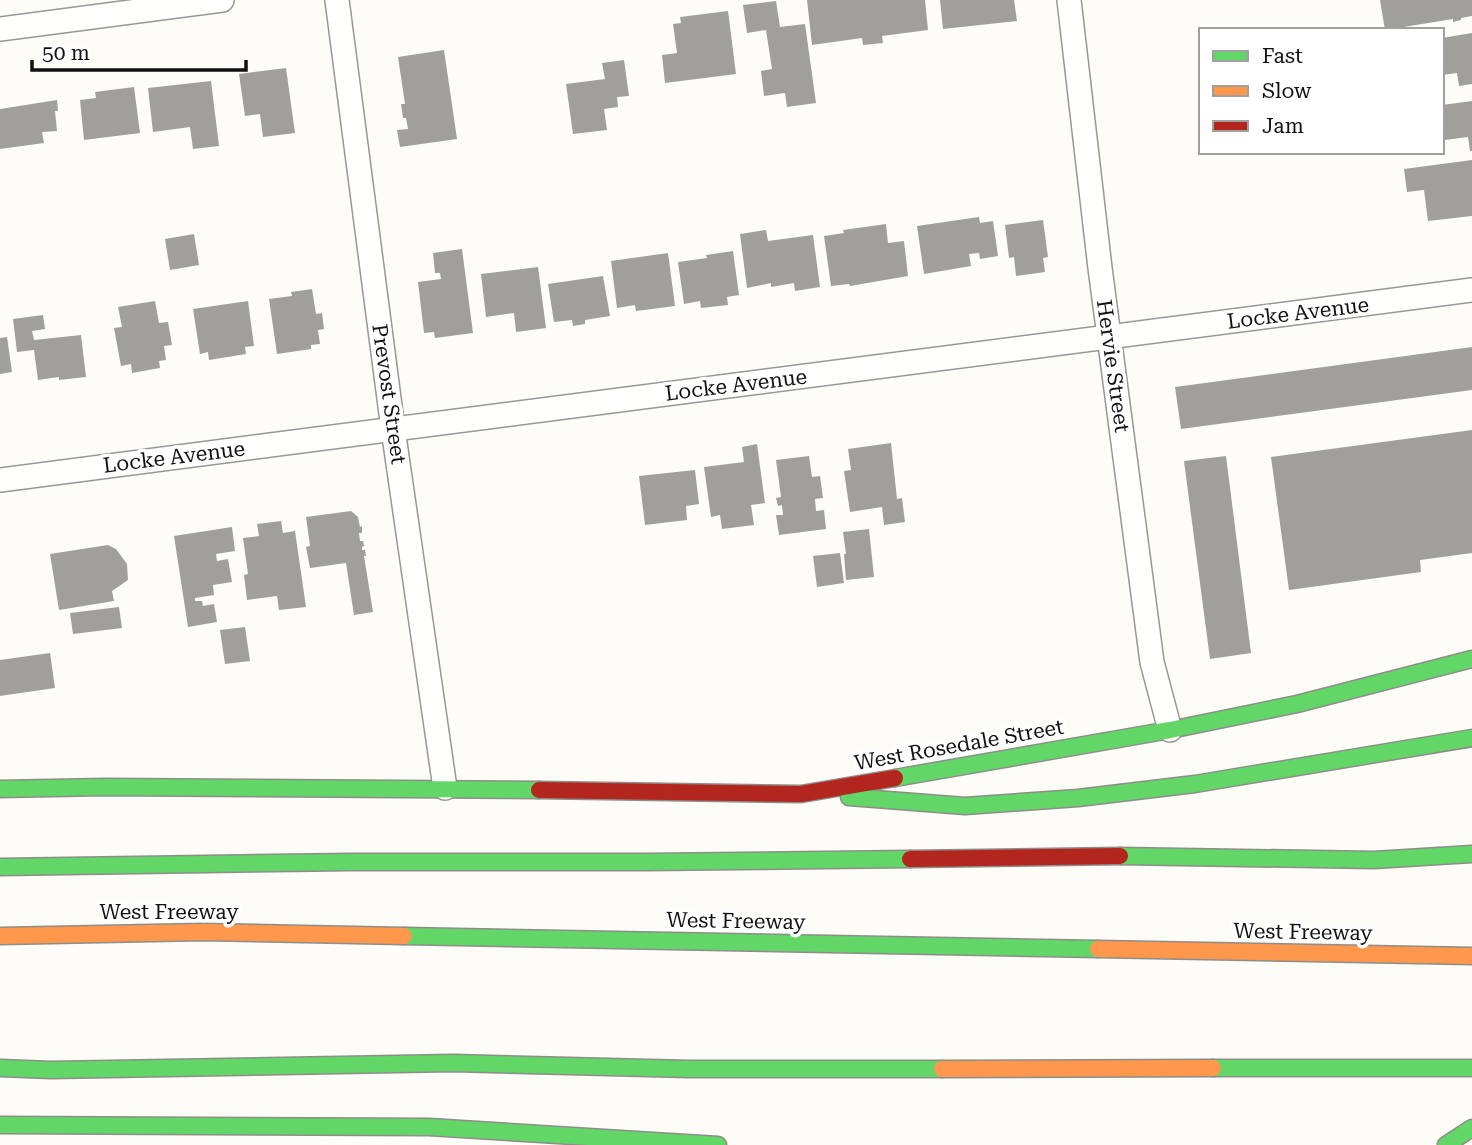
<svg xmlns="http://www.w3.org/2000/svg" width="1472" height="1145" viewBox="0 0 1472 1145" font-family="'Roboto Serif',serif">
  <rect width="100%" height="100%" fill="#fdfcf7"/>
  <g fill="#a19f9c">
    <path d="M 807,0 L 925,0 L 928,30 L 882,36 L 883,43 L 863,45 L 862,38 L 812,45 Z"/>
    <path d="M 940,0 L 1014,0 L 1017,21 L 943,29 Z"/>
    <path d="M 1380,0 L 1472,0 L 1472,16 L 1461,18 L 1461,20 L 1453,22 L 1453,19 L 1385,30 Z"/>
    <path d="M 776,1 L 780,27 L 805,24 L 816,103 L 787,107 L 785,93 L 764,96 L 761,71 L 772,69 L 766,30 L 747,33 L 743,5 Z"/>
    <path d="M 728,11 L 736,74 L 665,83 L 662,55 L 677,53 L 673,24 L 681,23 L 680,17 Z"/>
    <path d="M 1472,33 L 1472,84 L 1459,86 L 1457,73 L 1442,75 L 1442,38 Z"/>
    <path d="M 444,50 L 457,139 L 400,147 L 397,130 L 408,129 L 406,118 L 403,118 L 401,104 L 405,104 L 398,57 Z"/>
    <path d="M 624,60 L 629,96 L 617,97 L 618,107 L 604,109 L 607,130 L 573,134 L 566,84 L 605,79 L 602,63 Z"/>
    <path d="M 286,68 L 295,133 L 263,137 L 260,114 L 245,116 L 239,74 Z"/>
    <path d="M 211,81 L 219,146 L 193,149 L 190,127 L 153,132 L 148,88 Z"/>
    <path d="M 134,87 L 140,133 L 84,140 L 80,100 L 96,98 L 95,92 Z"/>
    <path d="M 57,100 L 58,111 L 55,111 L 57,131 L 42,132 L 44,143 L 0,149 L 0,109 Z"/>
    <path d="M 1472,101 L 1472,151 L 1470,151 L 1468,137 L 1445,140 L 1442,105 Z"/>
    <path d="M 1472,160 L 1472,216 L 1428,221 L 1424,190 L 1407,192 L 1404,169 Z"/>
    <path d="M 979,217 L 980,223 L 993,221 L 998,256 L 980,259 L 979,253 L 969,254 L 971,266 L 924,274 L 917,226 Z"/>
    <path d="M 1043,220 L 1048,257 L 1043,258 L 1045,272 L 1016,276 L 1014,257 L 1009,258 L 1005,225 Z"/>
    <path d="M 886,224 L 888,243 L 904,241 L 908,276 L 850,286 L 849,284 L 831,286 L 824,236 L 844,233 L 843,230 Z"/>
    <path d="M 766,230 L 768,241 L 813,235 L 820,287 L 795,291 L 794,283 L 771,287 L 771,283 L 747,288 L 740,234 Z"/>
    <path d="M 194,234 L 199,265 L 170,270 L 165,239 Z"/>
    <path d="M 462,249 L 473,333 L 435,338 L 434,332 L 424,333 L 418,282 L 441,279 L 440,273 L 435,273 L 433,253 Z"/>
    <path d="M 733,251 L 739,295 L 727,297 L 728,305 L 701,308 L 700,301 L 684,304 L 678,262 L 707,258 L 706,255 Z"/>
    <path d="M 668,253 L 675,306 L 636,311 L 635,305 L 617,308 L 611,261 Z"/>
    <path d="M 538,267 L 546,328 L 516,332 L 514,313 L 486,317 L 481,274 Z"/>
    <path d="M 603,276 L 610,316 L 585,320 L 585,324 L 573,326 L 572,320 L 554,322 L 548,284 Z"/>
    <path d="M 312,289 L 316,314 L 322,313 L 324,329 L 318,330 L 320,344 L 311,345 L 311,349 L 277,354 L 269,299 L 292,296 L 291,292 Z"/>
    <path d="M 155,301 L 159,323 L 168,322 L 172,345 L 164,346 L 166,360 L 159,361 L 160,368 L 132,373 L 131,364 L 121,366 L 114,328 L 122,327 L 118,307 Z"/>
    <path d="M 248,301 L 254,346 L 245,347 L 246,354 L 209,360 L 208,352 L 200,354 L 193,309 Z"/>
    <path d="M 43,315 L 45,329 L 32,331 L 34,340 L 81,335 L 86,377 L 59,380 L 59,377 L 38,380 L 34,350 L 17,352 L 13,319 Z"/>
    <path d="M 7,337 L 12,372 L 0,374 L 0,338 Z"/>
    <path d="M 1472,347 L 1472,390 L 1181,429 L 1175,387 Z"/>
    <path d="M 1472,430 L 1472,553 L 1420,560 L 1421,572 L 1289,590 L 1271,457 Z"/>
    <path d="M 891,443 L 897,499 L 902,498 L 905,522 L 884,525 L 882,507 L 850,512 L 844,471 L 851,470 L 848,449 Z"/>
    <path d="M 757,444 L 765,503 L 751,505 L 754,525 L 722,529 L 720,515 L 711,517 L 704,467 L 744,462 L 742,447 Z"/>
    <path d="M 809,456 L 812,477 L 820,476 L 823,498 L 815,499 L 816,511 L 824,510 L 826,529 L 779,535 L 776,515 L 783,515 L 782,505 L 778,506 L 776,498 L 781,497 L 776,460 Z"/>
    <path d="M 1226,456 L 1251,653 L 1210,659 L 1184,461 Z"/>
    <path d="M 695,470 L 699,504 L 686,506 L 687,520 L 645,525 L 639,476 Z"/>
    <path d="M 351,511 L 358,517 L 360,527 L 362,526 L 362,533 L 359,533 L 360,541 L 363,541 L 364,546 L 362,547 L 362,550 L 365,550 L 366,556 L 364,556 L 373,612 L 354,615 L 346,563 L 310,568 L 306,547 L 310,546 L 306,517 Z"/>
    <path d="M 281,521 L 283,533 L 295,531 L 306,607 L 279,610 L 277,596 L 247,600 L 244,575 L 248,574 L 243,538 L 259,536 L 257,524 Z"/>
    <path d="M 232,527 L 235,551 L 216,554 L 217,561 L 228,559 L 232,582 L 213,585 L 214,595 L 195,598 L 195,601 L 202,601 L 203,606 L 214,604 L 217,622 L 188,627 L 174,536 Z"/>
    <path d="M 869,529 L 874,577 L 846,580 L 844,554 L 846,554 L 843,532 Z"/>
    <path d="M 108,545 L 116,549 L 127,564 L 128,580 L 112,591 L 114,601 L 59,610 L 50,554 Z"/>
    <path d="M 840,553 L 844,583 L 817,587 L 813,556 Z"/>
    <path d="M 119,607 L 122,628 L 73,634 L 70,613 Z"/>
    <path d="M 245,627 L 250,661 L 225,664 L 220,630 Z"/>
    <path d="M 50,653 L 55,688 L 0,696 L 0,660 Z"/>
  </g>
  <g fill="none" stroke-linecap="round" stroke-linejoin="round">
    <defs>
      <g id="street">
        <path d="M 337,0 L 393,429 L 445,788"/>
        <path d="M 1069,0 L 1100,268 L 1152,662 L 1170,730"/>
        <path d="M 0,29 L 222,0"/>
        <path d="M 0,480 L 1472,290"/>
      </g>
      <g id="fast">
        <path d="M 895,778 L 1170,730 L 1297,704 L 1472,659"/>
        <path d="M 0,789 L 104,787 L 539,790"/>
        <path d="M 849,797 L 965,806 L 1078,798 L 1195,784 L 1472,738"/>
        <path d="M 1120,856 L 1374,860 L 1472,854"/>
        <path d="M 0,867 L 350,862 L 647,862 L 910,859"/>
        <path d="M 404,936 L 1098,949"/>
        <path d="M 0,1068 L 51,1070 L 453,1063 L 689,1069 L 942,1069"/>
        <path d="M 1213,1068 L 1472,1068"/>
        <path d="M 0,1125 L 429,1127 L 718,1145"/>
        <path d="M 1446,1145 L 1472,1128"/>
      </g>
      <g id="slow">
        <path d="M 0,936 L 203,932 L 404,936"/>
        <path d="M 1098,949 L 1472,956"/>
        <path d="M 942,1069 L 1213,1068"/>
      </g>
      <g id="jam">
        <path d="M 539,790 L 801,794 L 895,778"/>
        <path d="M 910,859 L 1120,856"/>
      </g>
    </defs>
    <use href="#street" stroke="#979795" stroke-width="26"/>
    <use href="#fast" stroke="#8e8d8b" stroke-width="19"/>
    <use href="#slow" stroke="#8e8d8b" stroke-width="19"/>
    <use href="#jam" stroke="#8e8d8b" stroke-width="19"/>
    <use href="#street" stroke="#fffffe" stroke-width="23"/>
    <use href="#fast" stroke="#63d668" stroke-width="16"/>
    <use href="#slow" stroke="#ff974d" stroke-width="16"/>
    <use href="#jam" stroke="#b3261e" stroke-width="16"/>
  </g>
  <g text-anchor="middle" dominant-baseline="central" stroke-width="7" stroke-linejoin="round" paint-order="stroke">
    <g font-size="21" fill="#111" stroke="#fff">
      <text transform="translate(1298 313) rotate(-7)">Locke Avenue</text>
      <text transform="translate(1113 366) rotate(82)">Hervie Street</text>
      <text transform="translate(736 385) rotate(-7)">Locke Avenue</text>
      <text transform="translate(389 394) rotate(82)">Prevost Street</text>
      <text transform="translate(174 457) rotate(-7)">Locke Avenue</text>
      <text transform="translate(959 745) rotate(-10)">West Rosedale Street</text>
      <text x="169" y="912">West Freeway</text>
      <text transform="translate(736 921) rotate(1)">West Freeway</text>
      <text transform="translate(1303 932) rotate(1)">West Freeway</text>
    </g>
  </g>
  <rect x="1199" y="28" width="245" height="126" fill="#ffffff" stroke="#a0a0a0" stroke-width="2"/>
  <rect x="1213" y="51" width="35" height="10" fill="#63d668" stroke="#a0a0a0" stroke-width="2"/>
  <text x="1262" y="63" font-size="21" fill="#111111">Fast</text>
  <rect x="1213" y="86" width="35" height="10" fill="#ff974d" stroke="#a0a0a0" stroke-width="2"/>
  <text x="1262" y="98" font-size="21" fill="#111111">Slow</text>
  <rect x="1213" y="121" width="35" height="10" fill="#b3261e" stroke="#a0a0a0" stroke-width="2"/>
  <text x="1262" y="133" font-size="21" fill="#111111">Jam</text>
  <path d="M32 60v10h214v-10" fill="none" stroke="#111111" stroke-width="3.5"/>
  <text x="42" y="60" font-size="21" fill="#111111" stroke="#ffffff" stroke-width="5" paint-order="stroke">50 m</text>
</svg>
